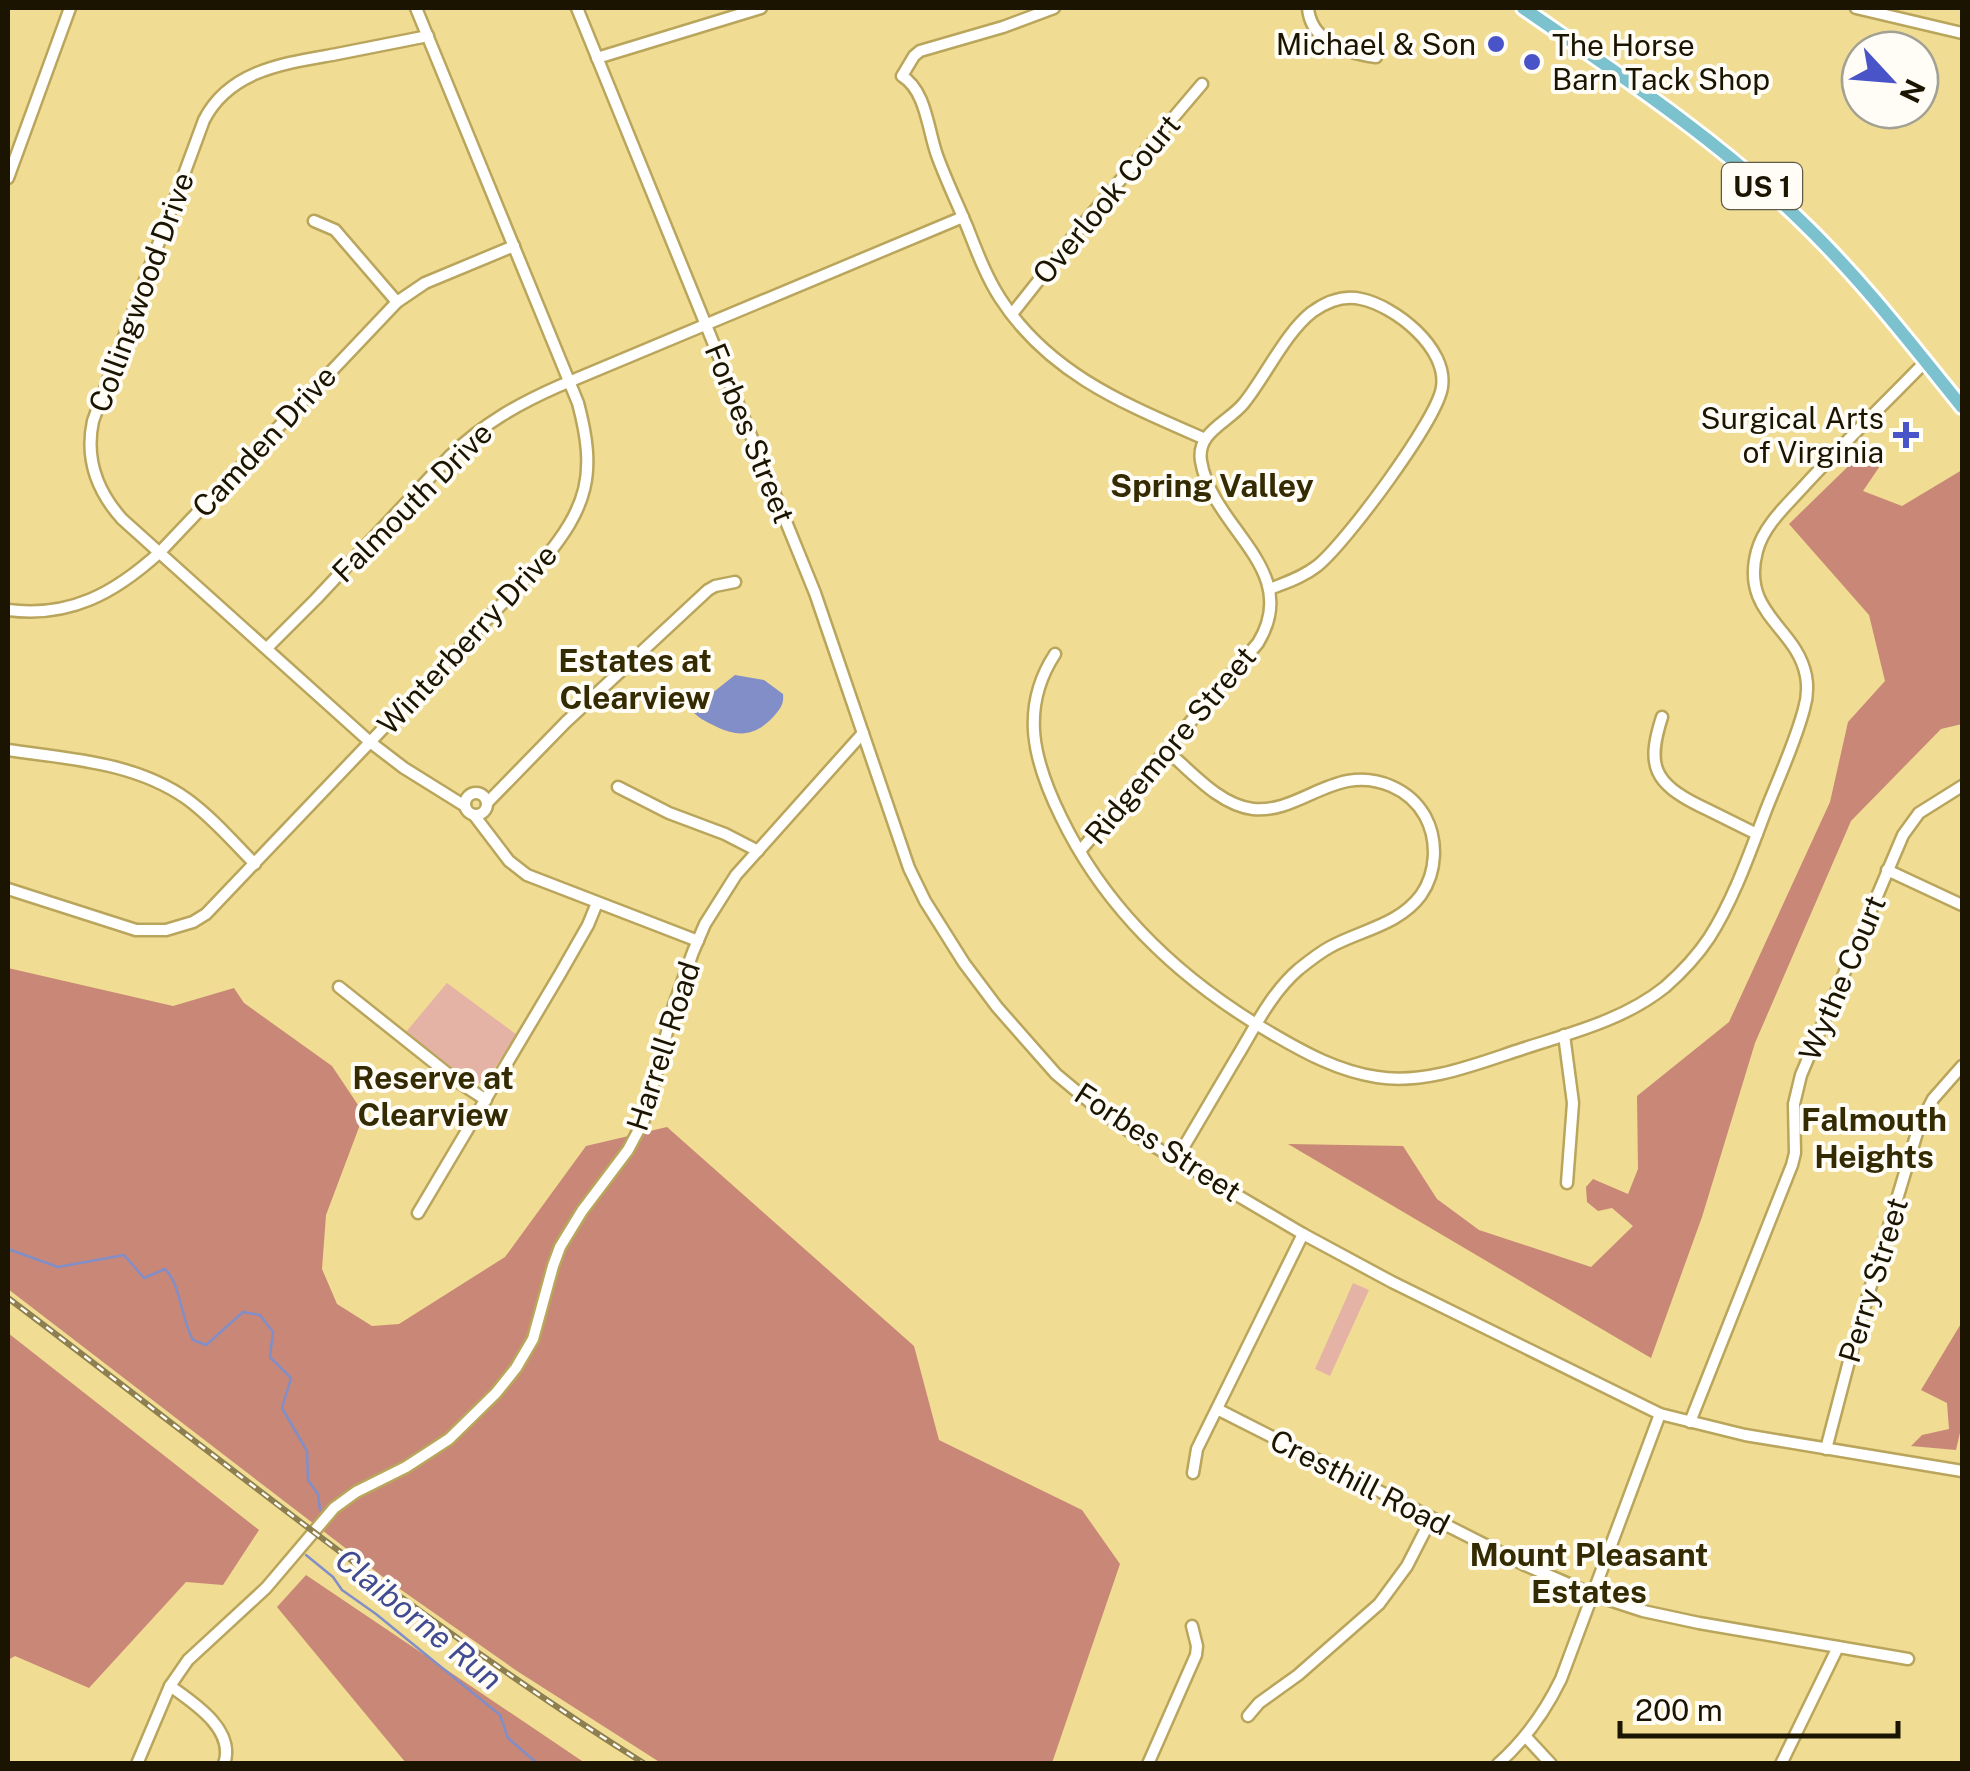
<svg xmlns="http://www.w3.org/2000/svg" width="1970" height="1771" viewBox="0 0 1970 1771" font-family="'Public Sans',sans-serif">
  <rect width="100%" height="100%" fill="#f0dc92"/>
  <g fill="#e5b3a6">
    <path d="M 447,983 L 517,1035 L 486,1081 L 477,1084 L 467,1081 L 406,1032 Z"/>
    <path d="M 1353,1283 L 1369,1290 L 1330,1376 L 1315,1369 Z"/>
  </g>
  <g fill="#c98777">
    <path d="M 1870,445 L 1886,457 L 1863,491 L 1902,506 L 1962,470 L 1962,724 L 1941,729 L 1851,821 L 1755,1043 L 1702,1217 L 1651,1358 L 1288,1144 L 1403,1146 L 1437,1199 L 1479,1230 L 1591,1267 L 1633,1226 L 1612,1208 L 1598,1211 L 1587,1202 L 1586,1187 L 1593,1179 L 1628,1194 L 1638,1169 L 1637,1096 L 1729,1022 L 1830,802 L 1848,722 L 1885,681 L 1869,615 L 1789,524 Z"/>
    <path d="M 8,968 L 173,1006 L 234,988 L 244,1003 L 332,1066 L 364,1114 L 326,1215 L 322,1269 L 337,1304 L 372,1326 L 399,1324 L 505,1257 L 586,1146 L 667,1127 L 914,1346 L 939,1440 L 1082,1510 L 1120,1564 L 1052,1763 L 661,1763 L 517,1671 L 387,1580 L 8,1289 Z"/>
    <path d="M 1962,1322 L 1962,1424 L 1956,1450 L 1911,1446 L 1922,1435 L 1949,1429 L 1947,1403 L 1921,1390 Z"/>
    <path d="M 8,1333 L 259,1530 L 223,1585 L 186,1582 L 89,1688 L 15,1656 L 8,1660 Z"/>
    <path d="M 306,1575 L 585,1763 L 406,1763 L 277,1607 Z"/>
  </g>
  <path fill="#828ec7" d="M 735,675 L 764,680 L 783,694 C 784,704 781,708 774,716 C 756,736 739,738 715,726 C 707,722 700,719 694,713 L 697,705 Z"/>
  <g fill="none" stroke-linecap="round" stroke-linejoin="round">
    <g stroke="#828ec7" stroke-width="2.5">
      <path d="M 8,1249 L 58,1267 L 124,1255 L 144,1278 L 165,1269 C 181,1285 181,1319 193,1340 L 206,1345 L 243,1312 L 260,1315 L 273,1332 L 270,1357 L 291,1378 L 282,1408 L 307,1451 L 308,1480 L 318,1494 L 320,1510"/>
      <path d="M 306,1555 L 333,1577 L 342,1590 L 376,1614 L 500,1715 L 508,1738 L 538,1764"/>
    </g>
    <defs>
      <g id="minor">
        <path d="M 577,8 L 815,593 L 909,868 L 925,901 L 964,963 L 997,1007 L 1056,1074 L 1104,1114 L 1135,1135 L 1303,1234 L 1392,1282 L 1660,1414 L 1745,1435 L 1962,1471"/>
        <path d="M 1054,8 L 1003,27 L 920,51 L 914,56 L 902,76 C 927,91 928,133 938,158 C 947,182 958,205 968,229 C 977,252 986,276 1000,298 C 1049,374 1125,404 1205,439"/>
        <path d="M 1308,8 C 1311,42 1347,53 1376,57"/>
        <path d="M 1856,8 L 1962,33"/>
        <path d="M 428,36 C 398,42 367,48 337,54 C 287,63 230,69 204,120 L 93,421 C 85,458 97,491 122,519 L 370,742 L 404,768 L 465,806"/>
        <path d="M 597,58 L 761,8"/>
        <path d="M 8,178 L 70,8"/>
        <path d="M 314,221 L 335,230 L 397,302"/>
        <path d="M 1012,314 L 1084,223 L 1202,84"/>
        <path d="M 8,610 C 70,618 115,593 160,552 L 397,302 L 425,283 L 514,246"/>
        <path d="M 267,648 L 316,599 L 451,455 C 483,424 518,404 559,386 L 963,217"/>
        <path d="M 1055,654 C 1019,709 1034,762 1061,817 C 1107,912 1182,981 1271,1033 C 1305,1053 1338,1071 1377,1077 C 1425,1085 1476,1064 1522,1049 C 1571,1033 1624,1020 1665,987 C 1681,973 1697,956 1709,938 C 1734,899 1750,852 1766,810 C 1779,777 1795,743 1804,709 C 1807,699 1808,687 1806,676 C 1797,627 1740,614 1757,551 C 1764,525 1787,505 1805,485 C 1844,443 1886,402 1926,361"/>
        <path d="M 1662,717 C 1646,766 1654,783 1700,806 C 1719,815 1738,825 1757,834"/>
        <path d="M 8,750 C 69,759 135,762 187,799 C 213,818 233,842 255,864"/>
        <path d="M 1166,750 C 1191,771 1219,805 1253,809 C 1301,814 1336,762 1391,786 C 1405,792 1417,802 1425,816 C 1438,840 1437,872 1421,895 C 1399,925 1361,930 1330,947 C 1319,953 1309,961 1299,969 C 1272,992 1256,1025 1238,1055 C 1217,1090 1197,1125 1176,1160"/>
        <path d="M 618,787 L 669,813 L 725,834 L 758,851"/>
        <circle cx="476" cy="804" r="11"/>
        <path d="M 487,803 L 566,722 L 708,590 L 715,586 L 735,582"/>
        <path d="M 474,815 L 509,861 L 527,875 L 698,941"/>
        <path d="M 1080,851 L 1258,643 C 1303,569 1212,529 1201,461 C 1196,432 1229,422 1244,403 C 1265,377 1286,332 1312,312 C 1326,302 1343,295 1361,299 C 1395,306 1448,348 1442,387 C 1438,419 1345,544 1317,566 C 1303,577 1287,582 1270,589"/>
        <path d="M 1887,870 L 1962,905"/>
        <path d="M 8,889 L 136,930 L 166,930 L 193,922 L 206,914 L 541,563 C 588,507 597,474 578,403 L 416,8"/>
        <path d="M 339,987 L 457,1081 L 486,1100"/>
        <path d="M 1564,1035 L 1573,1103 L 1567,1183"/>
        <path d="M 418,1213 L 560,974 L 588,925 L 597,903"/>
        <path d="M 1217,1409 L 1525,1565 L 1594,1595 L 1643,1611 L 1699,1623 L 1908,1659"/>
        <path d="M 1690,1422 L 1792,1165 L 1795,1153 L 1794,1104 L 1801,1075 L 1903,835 L 1919,813 L 1962,786"/>
        <path d="M 1826,1449 L 1854,1342 L 1919,1126 L 1933,1099 L 1962,1066"/>
        <path d="M 1193,1473 L 1197,1449 L 1303,1234"/>
        <path d="M 170,1686 C 194,1703 236,1730 224,1764"/>
        <path d="M 1248,1716 L 1259,1703 L 1298,1675 L 1379,1604 L 1407,1566 L 1431,1519"/>
        <path d="M 1526,1737 L 1551,1764"/>
        <path d="M 137,1764 L 170,1686 L 188,1660 L 266,1588 L 334,1508 L 356,1492 L 406,1467 L 449,1439 L 496,1393 L 516,1368 L 533,1339 L 553,1266 L 560,1247 L 582,1211 L 628,1150 L 644,1120 L 674,1005 L 693,952 L 705,924 L 736,875 L 863,733"/>
        <path d="M 1148,1764 L 1196,1655 L 1197,1646 L 1192,1626"/>
        <path d="M 1498,1764 C 1526,1739 1545,1712 1561,1679 L 1660,1414"/>
        <path d="M 1781,1764 L 1838,1647"/>
      </g>
      <path id="major" d="M 1523,8 C 1617,73 1714,137 1797,217 C 1858,275 1909,341 1962,407"/>
    </defs>
    <use href="#minor" stroke="#b9a55c" stroke-width="15"/>
    <use href="#major" stroke="#fff" stroke-width="18"/>
    <use href="#minor" stroke="#fff" stroke-width="10"/>
    <use href="#major" stroke="#7cc1ce" stroke-width="12"/>
    <defs>
      <path id="rail" d="M 8,1298 C 218,1456 421,1624 645,1764"/>
    </defs>
    <use href="#rail" stroke="#8d7f4f" stroke-width="6"/>
    <use href="#rail" stroke="#fffdf6" stroke-width="2.5" stroke-dasharray="8" stroke-linecap="butt"/>
  </g>
  <g fill="#4a54c9" stroke="#fffdf6" stroke-width="4">
    <circle cx="1496" cy="44" r="10"/>
    <circle cx="1532" cy="62" r="10"/>
    <path d="M1901 420h10v10h10v10h-10v10h-10v-10h-10v-10h10z"/>
  </g>
  <g text-anchor="middle" dominant-baseline="central" stroke-width="8" stroke-linejoin="round" paint-order="stroke">
    <rect fill="#fffdf6" stroke="#5f5a4a" stroke-width="2.5" x="1722" y="163" width="80" height="46" rx="8"/>
    <g font-size="28" font-weight="bold" fill="#1a1401">
      <text x="1762" y="186">US 1</text>
    </g>
    <g font-size="30" fill="#1a1401" stroke="#fffdf6" text-anchor="end">
      <text x="1476" y="44">Michael &amp; Son</text>
      <text x="1552" y="45" text-anchor="start">The Horse<tspan x="1552" dy="34">Barn Tack Shop</tspan></text>
      <text x="1884" y="418">Surgical Arts<tspan x="1884" dy="34">of Virginia</tspan></text>
    </g>
    <g font-size="30" fill="#1a1401" stroke="#fffdf6">
      <text transform="translate(1106 199) rotate(-50)">Overlook Court</text>
      <text transform="translate(141 292) rotate(-70)">Collingwood Drive</text>
      <text transform="translate(750 433) rotate(68)">Forbes Street</text>
      <text transform="translate(264 441) rotate(-47)">Camden Drive</text>
      <text transform="translate(412 502) rotate(-45)">Falmouth Drive</text>
      <text transform="translate(467 639) rotate(-47)">Winterberry Drive</text>
      <text transform="translate(1170 745) rotate(-50)">Ridgemore Street</text>
      <text transform="translate(1842 978) rotate(-67)">Wythe Court</text>
      <text transform="translate(663 1046) rotate(-72)">Harrell Road</text>
      <text transform="translate(1158 1142) rotate(33)">Forbes Street</text>
      <text transform="translate(1873 1280) rotate(-73)">Perry Street</text>
      <text transform="translate(1360 1482) rotate(27)">Cresthill Road</text>
    </g>
    <g font-size="32" font-weight="bold" fill="#352b02" stroke="#fffdf6">
      <text x="1212" y="485">Spring Valley</text>
      <text x="635" y="660">Estates at<tspan x="635" dy="37">Clearview</tspan></text>
      <text x="433" y="1077">Reserve at<tspan x="433" dy="37">Clearview</tspan></text>
      <text x="1874" y="1119">Falmouth<tspan x="1874" dy="37">Heights</tspan></text>
      <text x="1589" y="1554">Mount Pleasant<tspan x="1589" dy="37">Estates</tspan></text>
    </g>
    <g font-size="32" font-style="italic" fill="#404b92" stroke="#fffdf6">
      <text transform="translate(419 1619) rotate(39)">Claiborne Run</text>
    </g>
  </g>
  <rect width="1970" height="1771" fill="none" stroke="#1a1401" stroke-width="20"/>
  <g transform="translate(1890 80) rotate(116)"><circle r="48" fill="#fffdf6" stroke="#a3a094" stroke-width="2.5"/>
  <path d="M0-8L18 38L0 25L-18 38Z" fill="#4a54c9"/>
  <text y="-15" font-size="28" font-weight="bold" text-anchor="middle" fill="#1a1401">N</text>
  </g>
  <path d="M1620 1721v15h278v-15" fill="none" stroke="#1a1401" stroke-width="5"/>
  <text x="1635" y="1721" font-size="30" fill="#1a1401" stroke="#fffdf6" stroke-width="8" paint-order="stroke">200 m</text>
</svg>
